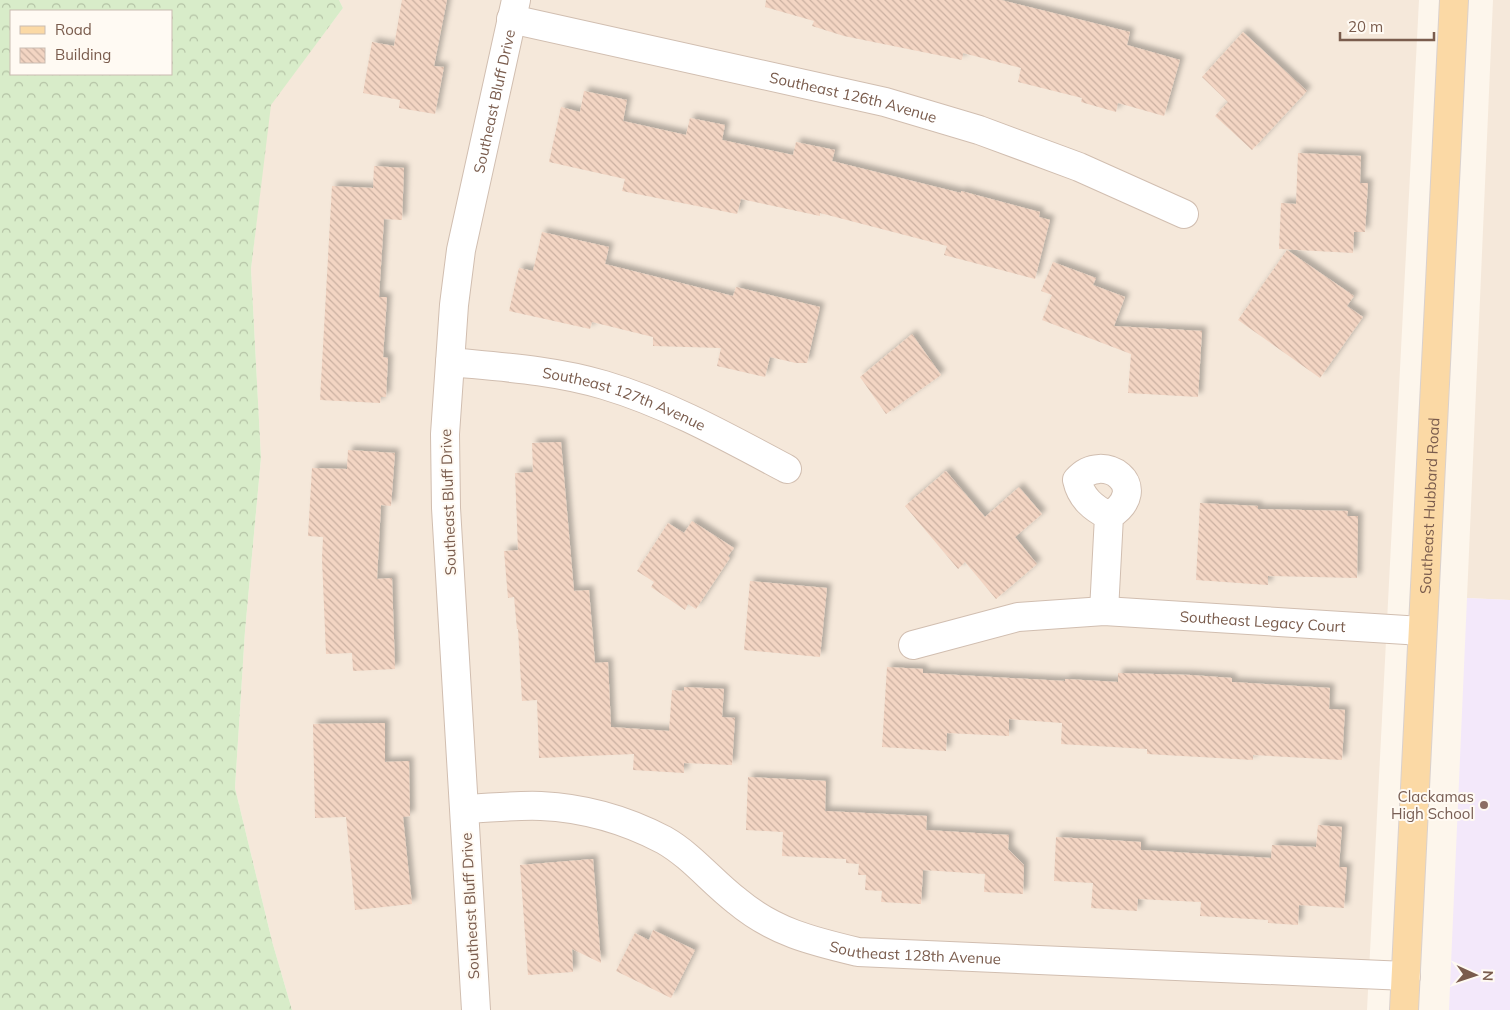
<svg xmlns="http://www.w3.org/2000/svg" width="1510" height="1010" viewBox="0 0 1510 1010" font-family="Mulish,sans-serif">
  <defs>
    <pattern id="forest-crowns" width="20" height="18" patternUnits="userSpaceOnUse" patternTransform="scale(1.25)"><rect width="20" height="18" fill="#d8ecc9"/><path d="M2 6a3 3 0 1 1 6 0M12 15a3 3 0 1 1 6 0" fill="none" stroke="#b4c2a5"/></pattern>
    <pattern id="building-back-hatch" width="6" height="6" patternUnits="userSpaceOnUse" patternTransform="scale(1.25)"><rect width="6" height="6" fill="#f3d5c3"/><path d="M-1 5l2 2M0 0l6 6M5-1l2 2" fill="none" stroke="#cab0a1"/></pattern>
    <filter id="shadow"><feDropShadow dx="4.5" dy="-4.5" stdDeviation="2.5" flood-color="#0004"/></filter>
  </defs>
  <rect width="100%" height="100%" fill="#fdf6ec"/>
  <g fill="#f5e8da">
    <path d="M 339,0 L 1419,0 L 1367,1010 L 292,1010 L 272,941 L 235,788 L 245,631 L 261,458 L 251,269 L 270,105 L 343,8 Z"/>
    <path d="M 1493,0 L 1510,0 L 1510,600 L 1467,598 Z"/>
  </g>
  <path fill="#f3e8fa" d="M 1467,598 L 1510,600 L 1510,1010 L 1449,1010 Z"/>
  <path fill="url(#forest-crowns)" fill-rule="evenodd" d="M 0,0 L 339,0 L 343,8 L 271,105 L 251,269 L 261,458 L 245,631 L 235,788 L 272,941 L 292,1010 L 0,1010 ZM 11,11 L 171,11 L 171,74 L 11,74 Z"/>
  <g fill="url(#building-back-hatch)" filter="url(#shadow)">
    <path d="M 402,0 L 447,0 L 434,66 L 444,67 L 435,114 L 399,108 L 400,100 L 363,93 L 372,42 L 394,46 Z"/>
    <path d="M 766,0 L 1001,0 L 1130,32 L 1127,45 L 1180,60 L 1164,116 L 1118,103 L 1116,112 L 1081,102 L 1082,98 L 1018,82 L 1021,68 L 963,53 L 962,60 L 844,36 L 812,26 L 814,21 L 765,7 Z"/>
    <path d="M 1243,32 L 1307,91 L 1252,150 L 1215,116 L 1228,102 L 1202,77 Z"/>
    <path d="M 584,91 L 627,100 L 623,121 L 686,135 L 690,118 L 725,125 L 722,140 L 793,155 L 796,142 L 835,150 L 832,161 L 961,193 L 961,191 L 1040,212 L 1039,217 L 1050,220 L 1035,279 L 944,255 L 947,246 L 820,213 L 820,216 L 741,199 L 737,214 L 622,191 L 625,179 L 549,162 L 561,107 L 580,112 Z"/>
    <path d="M 1298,153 L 1361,156 L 1360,183 L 1368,183 L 1365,232 L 1354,232 L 1353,253 L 1279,249 L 1281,203 L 1296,204 Z"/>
    <path d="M 374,166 L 404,168 L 402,220 L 384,219 L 379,297 L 387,297 L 383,357 L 388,358 L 386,397 L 381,397 L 380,403 L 320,400 L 332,186 L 373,188 Z"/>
    <path d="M 542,232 L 609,247 L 605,264 L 733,296 L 736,287 L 820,307 L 807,363 L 796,363 L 770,357 L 765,377 L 717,366 L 721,348 L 653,346 L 653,337 L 592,322 L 590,329 L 509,311 L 519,268 L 533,271 Z"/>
    <path d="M 1287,250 L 1354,296 L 1347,306 L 1363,317 L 1320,378 L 1238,320 Z"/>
    <path d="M 1053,262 L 1096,278 L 1093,285 L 1125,297 L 1114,326 L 1202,331 L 1198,397 L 1128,393 L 1131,354 L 1042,320 L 1052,295 L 1041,291 Z"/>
    <path d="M 912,334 L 941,375 L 886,414 L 860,377 Z"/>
    <path d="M 561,442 L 574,591 L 589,590 L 595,663 L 608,662 L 611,727 L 669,731 L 672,690 L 684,691 L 684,687 L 724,689 L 722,717 L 735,718 L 732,765 L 684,763 L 684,773 L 633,770 L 634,754 L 539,758 L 537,700 L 522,701 L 518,629 L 517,629 L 514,597 L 508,598 L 504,551 L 518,550 L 515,473 L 533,472 L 532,443 Z"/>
    <path d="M 348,450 L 395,453 L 391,506 L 381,505 L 377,579 L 392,578 L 395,669 L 353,671 L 352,653 L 326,654 L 322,559 L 323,537 L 308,536 L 312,468 L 347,469 Z"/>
    <path d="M 946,471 L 985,517 L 1019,487 L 1042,514 L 1015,537 L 1037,564 L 996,599 L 965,562 L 958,569 L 905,506 Z"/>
    <path d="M 1200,503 L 1258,506 L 1258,509 L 1348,511 L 1347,516 L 1358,516 L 1357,578 L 1268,576 L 1268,585 L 1196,580 Z"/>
    <path d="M 692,521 L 734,548 L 728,556 L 730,558 L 696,609 L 688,604 L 685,610 L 651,587 L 654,582 L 637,571 L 668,523 L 684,533 Z"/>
    <path d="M 750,581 L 827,588 L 820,657 L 744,650 Z"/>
    <path d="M 887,667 L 923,669 L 923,673 L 1065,681 L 1065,679 L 1118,682 L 1118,673 L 1191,675 L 1232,678 L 1232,682 L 1330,688 L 1329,709 L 1345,710 L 1342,760 L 1253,755 L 1253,760 L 1147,754 L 1147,749 L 1061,744 L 1062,723 L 1009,719 L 1009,736 L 947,733 L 946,751 L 882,747 Z"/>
    <path d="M 385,723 L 385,762 L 409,761 L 410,816 L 403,817 L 412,904 L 355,910 L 346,817 L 315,818 L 313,724 Z"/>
    <path d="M 748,777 L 826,781 L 825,811 L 927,816 L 926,830 L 1009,835 L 1008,849 L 1024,865 L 1023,894 L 984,892 L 985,874 L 923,870 L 921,904 L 881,902 L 882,891 L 865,890 L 866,875 L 858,875 L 859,864 L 846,863 L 846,859 L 782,856 L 783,832 L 746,830 Z"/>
    <path d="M 1318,825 L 1342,827 L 1339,867 L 1347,867 L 1344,908 L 1299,905 L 1298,925 L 1268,923 L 1268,920 L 1200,916 L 1201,902 L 1138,899 L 1137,911 L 1091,908 L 1093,883 L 1054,881 L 1056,837 L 1141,842 L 1141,850 L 1271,858 L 1272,845 L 1316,847 Z"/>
    <path d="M 593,859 L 601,963 L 572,949 L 573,972 L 528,975 L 520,865 Z"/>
    <path d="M 653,930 L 695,950 L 671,998 L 616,971 L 635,933 L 649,940 Z"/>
  </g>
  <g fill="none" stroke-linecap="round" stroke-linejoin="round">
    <defs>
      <g id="minor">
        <path id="s1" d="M 511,19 L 885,102 L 979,130 L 1079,167 L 1184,214"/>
        <path id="s2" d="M 450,362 C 501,367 554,370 604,385 C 668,404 727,437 787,469"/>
        <path d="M 1104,611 L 1109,516 C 1154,487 1103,450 1077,480 C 1081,498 1093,508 1109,516"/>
        <path id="s3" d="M 913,645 L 1018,617 L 1104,611 L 1422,631"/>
        <path id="s4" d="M 465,809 C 490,808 516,805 541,806 C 584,808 626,820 664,840 C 692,856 712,882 737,901 C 774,932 812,941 858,952 L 1406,976"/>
        <path id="s5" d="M 476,1010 L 446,508 L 445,434 L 454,305 L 461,250 L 516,0"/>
      </g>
      <g id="major">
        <path id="s6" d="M 1404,1010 L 1454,0"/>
      </g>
    </defs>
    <use href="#minor" stroke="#d1beb0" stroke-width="30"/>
    <use href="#major" stroke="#dad1cd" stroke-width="30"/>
    <use href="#minor" stroke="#fff" stroke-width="28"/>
    <use href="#major" stroke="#fbd9a5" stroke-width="28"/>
  </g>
  <circle fill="#8d6e63" stroke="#fffaf3" stroke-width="2" cx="1484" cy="805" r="5"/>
  <g text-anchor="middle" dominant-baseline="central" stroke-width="4" stroke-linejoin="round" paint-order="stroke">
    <g font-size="15" fill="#7a5c4d" stroke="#fffaf3">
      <text stroke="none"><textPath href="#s1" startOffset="351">Southeast 126th Avenue</textPath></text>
      <text stroke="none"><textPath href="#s5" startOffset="914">Southeast Bluff Drive</textPath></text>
      <text stroke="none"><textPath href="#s2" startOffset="179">Southeast 127th Avenue</textPath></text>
      <text transform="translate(448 502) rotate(-92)">Southeast Bluff Drive</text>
      <text stroke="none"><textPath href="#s6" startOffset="505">Southeast Hubbard Road</textPath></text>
      <text stroke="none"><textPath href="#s3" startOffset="354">Southeast Legacy Court</textPath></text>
      <text transform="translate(470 906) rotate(-93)">Southeast Bluff Drive</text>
      <text stroke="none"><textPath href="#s4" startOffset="490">Southeast 128th Avenue</textPath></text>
    </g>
    <g font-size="15" fill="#785e54" stroke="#fffaf3" text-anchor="end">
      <text x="1474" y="796">Clackamas<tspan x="1474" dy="17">High School</tspan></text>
    </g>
  </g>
  <rect x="10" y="10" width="162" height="65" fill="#fffaf3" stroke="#cabbb1"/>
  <rect x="20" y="26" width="25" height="8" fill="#fbd9a5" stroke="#cabbb1"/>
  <text x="55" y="35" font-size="15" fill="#7a5c4d">Road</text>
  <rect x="20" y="48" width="25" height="15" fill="url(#building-back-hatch)" stroke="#cabbb1"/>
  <text x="55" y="60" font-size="15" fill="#7a5c4d">Building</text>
  <g transform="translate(1475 975) rotate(93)" stroke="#fffaf3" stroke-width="4" paint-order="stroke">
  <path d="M0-4L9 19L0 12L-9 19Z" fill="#7a5c4d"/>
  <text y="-8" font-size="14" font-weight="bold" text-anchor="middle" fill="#7a5c4d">N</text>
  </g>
  <path d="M1340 32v8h94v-8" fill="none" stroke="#7a5c4d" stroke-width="2.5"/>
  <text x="1348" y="32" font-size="15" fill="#7a5c4d" stroke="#fffaf3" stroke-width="4" paint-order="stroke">20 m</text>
</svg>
